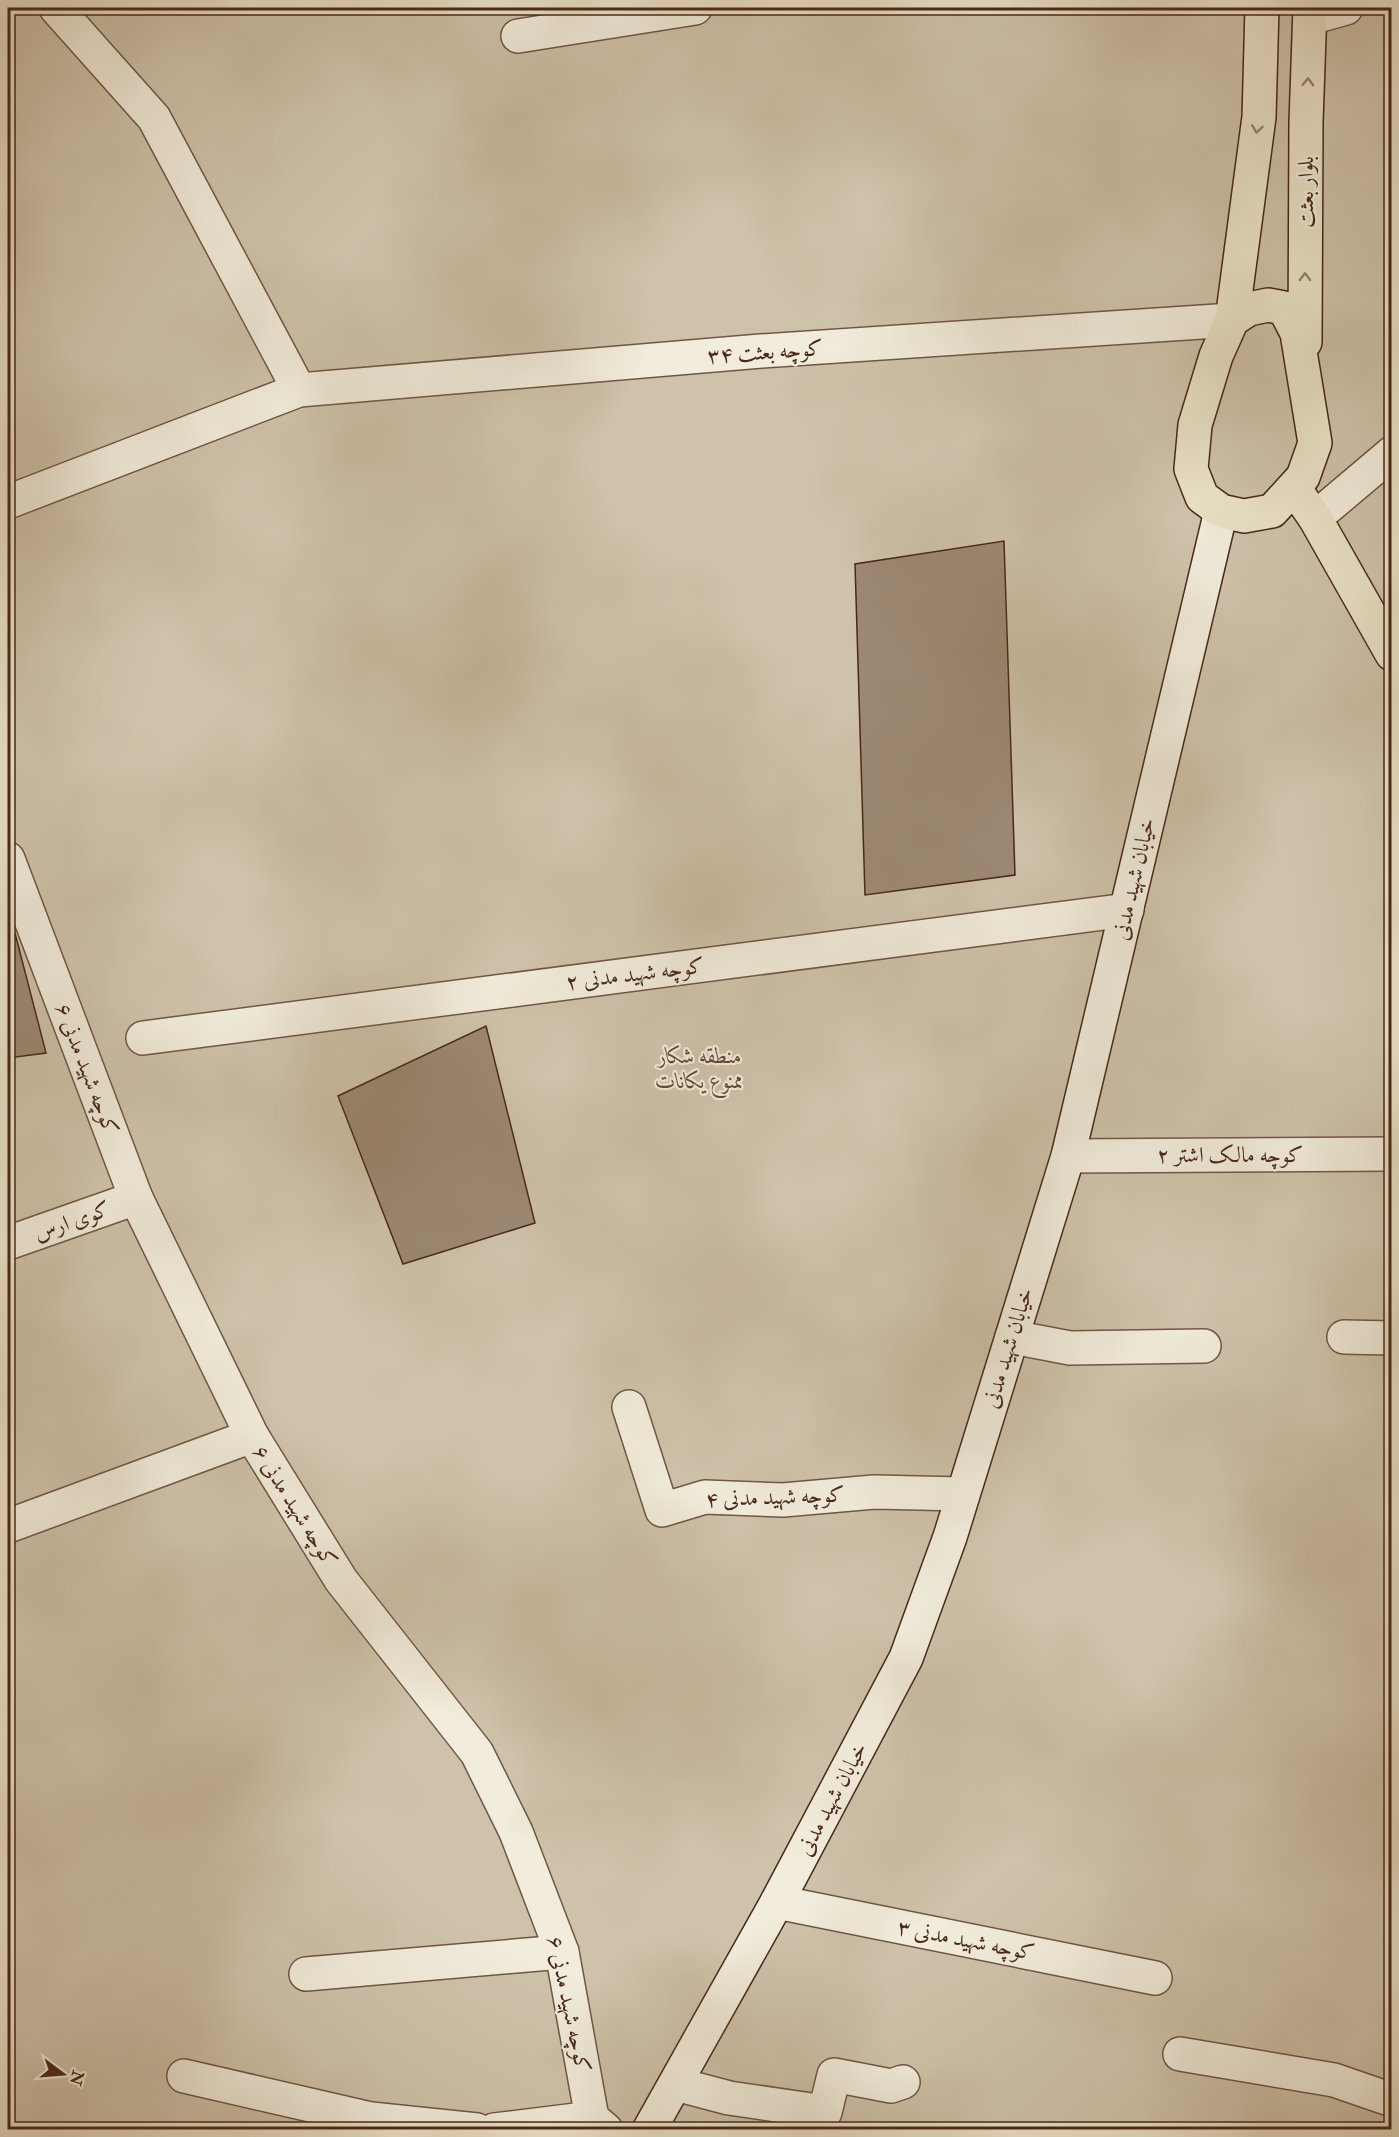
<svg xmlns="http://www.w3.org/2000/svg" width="1399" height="2137" viewBox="0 0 1399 2137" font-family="'IM FELL Double Pica',Amiri,serif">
  <rect width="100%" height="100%" fill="#e9e1c7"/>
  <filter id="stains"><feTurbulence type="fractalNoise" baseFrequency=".00333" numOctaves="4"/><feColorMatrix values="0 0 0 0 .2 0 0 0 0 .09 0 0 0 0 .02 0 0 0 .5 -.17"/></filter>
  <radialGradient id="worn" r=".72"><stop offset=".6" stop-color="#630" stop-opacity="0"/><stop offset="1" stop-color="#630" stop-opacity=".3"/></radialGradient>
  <rect fill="#cec2aa" stroke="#8c7562" stroke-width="1.5" x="8" y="8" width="1383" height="2121"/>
  <g fill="#9c8874" stroke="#49281a" stroke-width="1.5">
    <path d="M 1004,541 L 1015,875 L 865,895 L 855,564 Z"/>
    <path d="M 8,931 L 15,933 L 46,1053 L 8,1058 Z"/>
    <path d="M 486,1026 L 535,1223 L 403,1264 L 338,1096 Z"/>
  </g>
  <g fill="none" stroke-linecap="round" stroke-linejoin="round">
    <defs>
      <g id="street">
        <path d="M 56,8 L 154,118 L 299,390"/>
        <path d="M 1310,18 L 1346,8"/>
        <path d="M 518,36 L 695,8"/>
        <path d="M 8,502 L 299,390 L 761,351 L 1232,320"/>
        <path d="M 1315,518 L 1392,453"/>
        <path d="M 8,859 L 136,1198 L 252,1436 L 341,1580 L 477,1753 L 516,1832 L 562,1952 L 592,2118 L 606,2130"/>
        <path d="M 143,1038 L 1127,910"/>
        <path d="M 1068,1156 L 1392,1154"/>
        <path d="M 8,1243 L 136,1198"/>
        <path d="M 1012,1337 L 1070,1348 L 1204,1346"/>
        <path d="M 1344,1337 L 1392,1338"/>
        <path d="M 629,1407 L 662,1510 L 705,1497 L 783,1500 L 874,1492 L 963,1494"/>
        <path d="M 8,1526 L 252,1436"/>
        <path d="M 777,1902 L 1155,1978"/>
        <path d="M 306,1974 L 562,1952"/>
        <path d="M 1180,2054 L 1334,2080 L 1392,2100"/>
        <path d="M 184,2076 L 371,2119 L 477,2130"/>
        <path d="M 676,2084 L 729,2098 L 825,2112 L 834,2075 L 891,2086 L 903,2082"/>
        <path d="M 494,2130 L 592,2118"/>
      </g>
      <path id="secondary" d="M 649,2130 L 777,1902 L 906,1658 L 950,1537 L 1068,1156 L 1221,511"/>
      <g id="primary">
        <path d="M 1268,305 L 1284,308 L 1297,333 L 1315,443 L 1303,477 L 1272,511 L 1244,516 L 1221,511 L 1202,497 L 1191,469 L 1195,425 L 1216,356 L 1232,320 L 1249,309 Z"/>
        <path d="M 1232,320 L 1259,117 L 1262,8"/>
        <path d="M 1305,342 L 1306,122 L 1310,8"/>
        <path d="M 1294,488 L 1315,518 L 1392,654"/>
      </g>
    </defs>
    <use href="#street" stroke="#715645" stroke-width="36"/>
    <use href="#secondary" stroke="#49281a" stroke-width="36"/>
    <use href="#primary" stroke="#49281a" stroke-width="36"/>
    <use href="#street" stroke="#f1ecdb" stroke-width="33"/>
    <use href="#secondary" stroke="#f1ecdb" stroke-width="33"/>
    <use href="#primary" stroke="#e9e1c7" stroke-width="33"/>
  </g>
  <defs><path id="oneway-chevron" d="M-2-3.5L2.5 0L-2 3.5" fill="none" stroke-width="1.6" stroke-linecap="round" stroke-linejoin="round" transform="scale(1.5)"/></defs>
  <g stroke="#998470">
    <use href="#oneway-chevron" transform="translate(1308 82) rotate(-88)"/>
    <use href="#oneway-chevron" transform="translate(1257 129) rotate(98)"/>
    <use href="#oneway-chevron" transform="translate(1305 277) rotate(-90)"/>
  </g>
  <g text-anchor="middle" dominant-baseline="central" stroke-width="4.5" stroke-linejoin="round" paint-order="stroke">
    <g font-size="22" fill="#49281a" stroke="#f1ecdb">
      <text transform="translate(1306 192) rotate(-90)">بلوار بعثت</text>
      <text transform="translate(765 352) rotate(-4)">کوچه بعثت ۳۴</text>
      <text transform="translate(1134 879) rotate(-77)">خیابان شهید مدنی</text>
      <text transform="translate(635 974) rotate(-7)">کوچه شهید مدنی ۲</text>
      <text transform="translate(87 1069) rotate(69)">کوچه شهید مدنی ۶</text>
      <text x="1230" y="1155">کوچه مالک اشتر ۲</text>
      <text transform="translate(72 1221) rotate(-19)">کوی ارس</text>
      <text transform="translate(1008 1348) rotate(-73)">خیابان شهید مدنی</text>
      <text transform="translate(775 1497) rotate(-2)">کوچه شهید مدنی ۴</text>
      <text transform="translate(295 1506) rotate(58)">کوچه شهید مدنی ۶</text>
      <text transform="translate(832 1799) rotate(-62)">خیابان شهید مدنی</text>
      <text transform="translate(966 1940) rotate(11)">کوچه شهید مدنی ۳</text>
      <text transform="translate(569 2004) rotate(78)">کوچه شهید مدنی ۶</text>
    </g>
    <g font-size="22" font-style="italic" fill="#644737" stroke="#f1ecdb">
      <text x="700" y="1056">منطقه شکار<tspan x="700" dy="25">ممنوع یکانات</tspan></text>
    </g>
  </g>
  <rect width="1399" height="2137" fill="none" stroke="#e9e1c7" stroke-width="30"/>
  <rect x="9" y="9" width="1381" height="2119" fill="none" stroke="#49281a" stroke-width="3"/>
  <rect x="15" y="15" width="1369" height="2107" fill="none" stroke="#49281a" stroke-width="1.5"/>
  <g transform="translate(63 2074) rotate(106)" stroke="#f1ecdb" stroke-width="4.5" paint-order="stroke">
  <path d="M0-4.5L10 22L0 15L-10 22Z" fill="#49281a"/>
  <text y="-9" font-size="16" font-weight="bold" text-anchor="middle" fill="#49281a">N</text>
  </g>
  <rect width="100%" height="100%" filter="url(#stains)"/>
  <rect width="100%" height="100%" fill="url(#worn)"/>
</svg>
